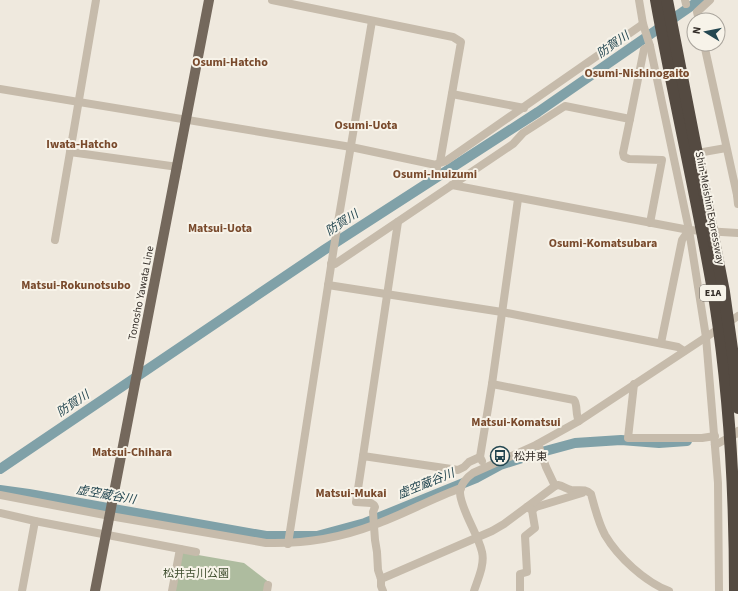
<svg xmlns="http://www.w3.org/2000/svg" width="738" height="591" viewBox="0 0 738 591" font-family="'Source Sans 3','Noto Sans JP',sans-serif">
  <rect width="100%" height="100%" fill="#efe9de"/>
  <path fill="#aebc9f" d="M 181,552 L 244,563 L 270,583 L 268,591 L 174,591 Z"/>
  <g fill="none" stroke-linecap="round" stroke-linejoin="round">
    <g stroke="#80a1a8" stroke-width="10">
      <path d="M 0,469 L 324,250 L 538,112 L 700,0"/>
      <path d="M 0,490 L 29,494 L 266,536 L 317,536 L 365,523 L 476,478 L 500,465 L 538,453 L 575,443 L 621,440 L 659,443 L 687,441"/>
    </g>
    <g stroke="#c6bbab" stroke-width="8">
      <path d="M 272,0 L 453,37 L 461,42 L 440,162"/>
      <path d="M 639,0 L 643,24 L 650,46 L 689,230 L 706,337 L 718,483 L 719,591"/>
      <path d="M 685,0 L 686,4"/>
      <path d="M 699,20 L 697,12 L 710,0"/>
      <path d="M 704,44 L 737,195 L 738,195"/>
      <path d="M 0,89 L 351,147 L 436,165 L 437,168"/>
      <path d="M 452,94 L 524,108"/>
      <path d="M 630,119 L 623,153 L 624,157 L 629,159 L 662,160 L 650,223"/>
      <path d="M 70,152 L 178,167"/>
      <path d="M 692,154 L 726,148"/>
      <path d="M 437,164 L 446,161 L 643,24"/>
      <path d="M 452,185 L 689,230 L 738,233"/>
      <path d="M 737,195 L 738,204"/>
      <path d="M 55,240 L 96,0"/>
      <path d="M 331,264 L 335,264 L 513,144 L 523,133 L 565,106 L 630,119 L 644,49 L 650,46"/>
      <path d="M 328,285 L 502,312 L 678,347 L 684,351"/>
      <path d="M 661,343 L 682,240 L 689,230"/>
      <path d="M 492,384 L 574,400 C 578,405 575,414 579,421"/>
      <path d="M 634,384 L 628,438 L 702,438 L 715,436"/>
      <path d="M 715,445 L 736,434 L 738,431"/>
      <path d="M 363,456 L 398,222"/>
      <path d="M 482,461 L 480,457 L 492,384 L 518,199"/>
      <path d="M 555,486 L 558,485 C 563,486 567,489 571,490 C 579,491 585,488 591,494 C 595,508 598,522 605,535 C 618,557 645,582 669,591"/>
      <path d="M 0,495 L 110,516 L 266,543 C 302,544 340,538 374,525 C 404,514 431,499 461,488"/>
      <path d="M 532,510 L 536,507 L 582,493"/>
      <path d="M 0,513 L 35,521 L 196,552"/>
      <path d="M 288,544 L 336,234 L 372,21"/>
      <path d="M 381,579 L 492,531 L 504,524 L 555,486 L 546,467 L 538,444"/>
      <path d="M 22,591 L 35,521"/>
      <path d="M 172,591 L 180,549"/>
      <path d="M 267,591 L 268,585"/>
      <path d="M 383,591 L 381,586 L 381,579 L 378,570 L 377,552 L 375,540 L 373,512 L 375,507 L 374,505 L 371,503 L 356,502 L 363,456 L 458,470 L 464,467 L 469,462 L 480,457"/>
      <path d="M 474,591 C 478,579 485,564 482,552 C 478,534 461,510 460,493 C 460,485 467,477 473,473 L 534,446 L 579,421 L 738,316"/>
      <path d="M 520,591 L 520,574 L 527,572 L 525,536 L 535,528 L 532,510 L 527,507"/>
    </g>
    <path stroke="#74685c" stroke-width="10" d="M 95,591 L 209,0"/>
    <g stroke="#544a41" stroke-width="12">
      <path d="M 656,0 C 674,101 698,201 715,302 C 730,398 735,494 735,591"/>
      <path d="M 667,0 L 724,292 L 734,363 L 738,408"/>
    </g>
  </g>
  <defs>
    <symbol id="bus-ring" viewBox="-11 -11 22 22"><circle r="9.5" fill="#f7f3e9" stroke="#244751" stroke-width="1.5"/><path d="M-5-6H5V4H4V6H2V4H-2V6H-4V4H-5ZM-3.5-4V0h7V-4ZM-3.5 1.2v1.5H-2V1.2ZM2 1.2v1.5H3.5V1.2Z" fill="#244751"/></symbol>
  </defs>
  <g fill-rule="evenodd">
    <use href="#bus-ring" x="489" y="445" width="22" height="22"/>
  </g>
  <g text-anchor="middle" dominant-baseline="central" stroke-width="4" stroke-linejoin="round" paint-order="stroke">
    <rect fill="#f7f3e9" stroke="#6e6963" stroke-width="1" x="700" y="285" width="26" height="16" rx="3"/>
    <g font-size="10" font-weight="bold" fill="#342e29">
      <text x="713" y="293">E1A</text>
    </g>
    <g font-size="11" fill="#342e29" stroke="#f7f3e9">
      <text transform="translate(710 208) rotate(79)">Shin-Meishin Expressway</text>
      <text transform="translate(141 293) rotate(-79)">Tonosho Yawata Line</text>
    </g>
    <g font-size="11" fill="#342e29" stroke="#f7f3e9" text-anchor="start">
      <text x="514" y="456">松井東</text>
    </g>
    <g font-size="11" fill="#404f30" stroke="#f7f3e9">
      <text x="196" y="573">松井古川公園</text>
    </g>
    <g font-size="12" font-style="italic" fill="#244751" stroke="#f7f3e9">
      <text transform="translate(613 45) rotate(-35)">防賀川</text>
      <text transform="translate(342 223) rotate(-33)">防賀川</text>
      <text transform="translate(73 404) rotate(-34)">防賀川</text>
      <text transform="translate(426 484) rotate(-22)">虚空蔵谷川</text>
      <text transform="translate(106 495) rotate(10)">虚空蔵谷川</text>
    </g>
    <g font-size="12" font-weight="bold" fill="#794a2c" stroke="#f7f3e9">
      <text x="230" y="62">Osumi-Hatcho</text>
      <text x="637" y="73">Osumi-Nishinogaito</text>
      <text x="366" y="125">Osumi-Uota</text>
      <text x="82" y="144">Iwata-Hatcho</text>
      <text x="435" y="174">Osumi-Inuizumi</text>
      <text x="220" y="228">Matsui-Uota</text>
      <text x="603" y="243">Osumi-Komatsubara</text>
      <text x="76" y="285">Matsui-Rokunotsubo</text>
      <text x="516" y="422">Matsui-Komatsui</text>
      <text x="132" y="452">Matsui-Chihara</text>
      <text x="351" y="493">Matsui-Mukai</text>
    </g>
  </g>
  <g transform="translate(706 32) rotate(280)"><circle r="19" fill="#f7f3e9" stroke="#a9a49c"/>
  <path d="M0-3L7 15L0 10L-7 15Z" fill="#244751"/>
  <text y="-6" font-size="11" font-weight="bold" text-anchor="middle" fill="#342e29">N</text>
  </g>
</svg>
